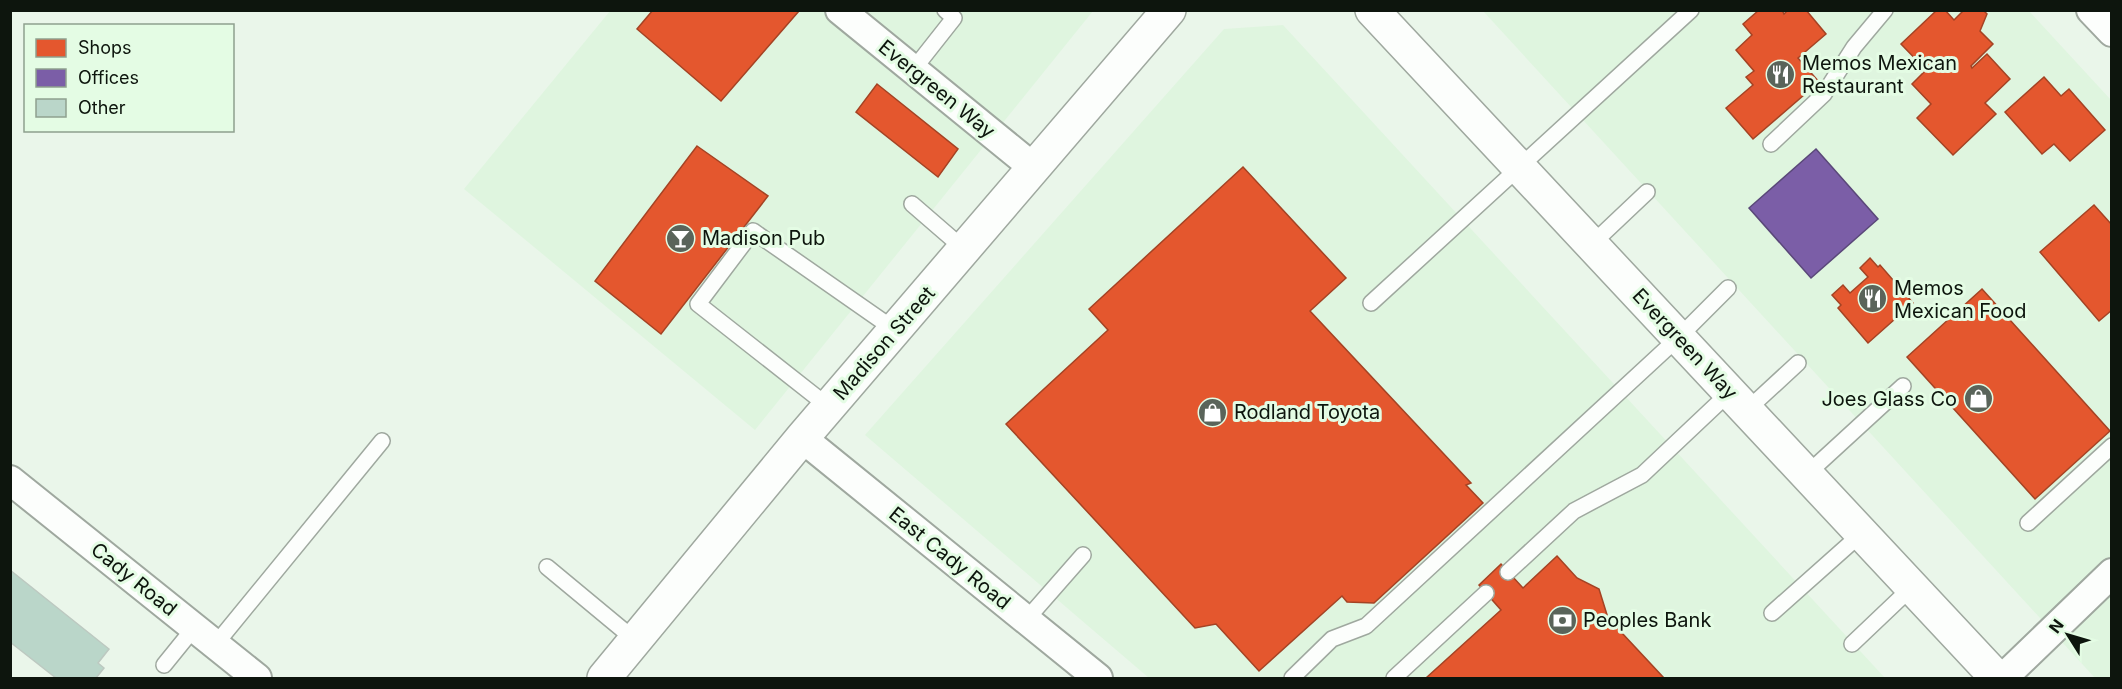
<svg xmlns="http://www.w3.org/2000/svg" width="2122" height="689" viewBox="0 0 2122 689" font-family="Inter,sans-serif">
  <rect width="100%" height="100%" fill="#eaf6ea"/>
  <g fill="#dff5df">
    <path d="M 610,11 L 1093,11 L 755,430 L 464,189 Z"/>
    <path d="M 1483,11 L 2029,11 L 2111,100 L 2111,678 L 2095,678 Z"/>
    <path d="M 1283,25 L 1885,678 L 1149,678 L 865,435 L 1224,29 Z"/>
  </g>
  <g fill="#e4572e" stroke="#a44324" stroke-width="1.5">
    <path d="M 653,10 L 798,10 L 799,11 L 721,101 L 637,29 Z"/>
    <path d="M 1759,10 L 1782,10 L 1784,14 L 1788,10 L 1806,10 L 1826,34 L 1798,58 L 1819,82 L 1753,139 L 1726,108 L 1753,85 L 1746,77 L 1754,71 L 1736,50 L 1752,35 L 1743,24 Z"/>
    <path d="M 1937,10 L 1945,10 L 1954,20 L 1964,10 L 1983,10 L 1987,14 L 1980,31 L 1993,44 L 1971,66 L 1972,68 L 1987,54 L 2010,79 L 1985,103 L 1996,114 L 1953,155 L 1917,118 L 1931,104 L 1912,84 L 1926,70 L 1901,44 Z"/>
    <path d="M 2044,77 L 2061,96 L 2069,89 L 2105,130 L 2070,161 L 2054,144 L 2042,154 L 2005,112 Z"/>
    <path d="M 877,84 L 958,149 L 938,177 L 856,112 Z"/>
    <path d="M 697,146 L 768,196 L 661,334 L 595,281 Z"/>
    <path d="M 1243,167 L 1346,278 L 1310,311 L 1471,483 L 1466,485 L 1483,503 L 1374,603 L 1347,602 L 1342,596 L 1259,671 L 1216,624 L 1195,628 L 1006,424 L 1108,330 L 1089,309 Z"/>
    <path d="M 2094,205 L 2112,225 L 2112,310 L 2099,321 L 2040,252 Z"/>
    <path d="M 1870,258 L 1878,267 L 1880,265 L 1913,303 L 1868,343 L 1838,308 L 1841,305 L 1832,295 L 1843,285 L 1850,293 L 1868,277 L 1860,268 Z"/>
    <path d="M 1982,289 L 2110,431 L 2035,499 L 1907,357 Z"/>
    <path d="M 1557,556 L 1577,578 L 1599,589 L 1608,618 L 1664,678 L 1426,678 L 1501,610 L 1479,585 L 1501,564 L 1523,588 Z"/>
  </g>
  <path fill="#7b5ea7" stroke="#5a4879" stroke-width="1.5" d="M 1816,149 L 1878,219 L 1811,278 L 1749,208 Z"/>
  <path fill="#bad6c9" stroke="#bdc9c1" stroke-width="1.5" d="M 10,570 L 109,649 L 98,663 L 104,668 L 96,678 L 56,678 L 10,642 Z"/>
  <g fill="none" stroke-linecap="round" stroke-linejoin="round">
    <defs>
      <g id="service">
        <path d="M 913,70 L 954,18 L 945,10"/>
        <path d="M 1771,144 L 1824,94 L 1854,47 L 1885,10"/>
        <path d="M 912,204 L 964,249"/>
        <path d="M 1592,244 L 1647,192"/>
        <path d="M 1371,303 L 1691,10"/>
        <path d="M 829,407 L 698,304 L 753,231 L 895,330"/>
        <path d="M 1747,410 L 1798,363"/>
        <path d="M 1807,474 L 1903,386"/>
        <path d="M 2028,523 L 2112,446"/>
        <path d="M 547,567 L 635,640"/>
        <path d="M 1508,572 L 1574,511 L 1642,475 L 1730,392"/>
        <path d="M 1772,613 L 1862,533"/>
        <path d="M 1026,620 L 1083,555"/>
        <path d="M 1852,644 L 1912,587"/>
        <path d="M 215,645 L 382,441"/>
        <path d="M 164,665 L 194,628"/>
        <path d="M 1292,678 L 1332,639 L 1366,626 L 1679,337 L 1728,288"/>
        <path d="M 1394,678 L 1486,593"/>
      </g>
      <g id="minor">
        <path d="M 840,10 L 1034,168"/>
        <path d="M 2091,10 L 2112,32"/>
        <path d="M 802,438 L 1098,678"/>
        <path d="M 10,480 L 257,678"/>
        <path d="M 2003,678 L 2112,573"/>
      </g>
      <path id="tertiary" d="M 604,678 L 802,438 L 1169,10"/>
      <path id="primary" d="M 1372,10 L 1997,678"/>
    </defs>
    <use href="#service" stroke="#9fa89f" stroke-width="18"/>
    <use href="#minor" stroke="#9fa89f" stroke-width="32"/>
    <use href="#tertiary" stroke="#9fa89f" stroke-width="36"/>
    <use href="#primary" stroke="#9fa89f" stroke-width="36"/>
    <use href="#service" stroke="#fcfefc" stroke-width="15"/>
    <use href="#minor" stroke="#fcfefc" stroke-width="28"/>
    <use href="#tertiary" stroke="#fcfefc" stroke-width="33"/>
    <use href="#primary" stroke="#fcfefc" stroke-width="33"/>
  </g>
  <defs>
    <symbol id="restaurant-disc" viewBox="-11 -11 22 22"><circle r="9.5" fill="#5a645a" stroke="#e4fce4"/><path d="M-5-6h1v4h1v-4h1v4h1v-4h1v5L-1.5 .5V6h-2V.5L-5-1ZM5-6V6H3V1.5H1.5Q1.5-4 5-6Z" fill="#fff"/></symbol>
    <symbol id="bar-disc" viewBox="-11 -11 22 22"><circle r="9.5" fill="#5a645a" stroke="#e4fce4"/><path d="M-6-5H6L.8 .8V4.5H3.5V6h-7V4.5H-.8V.8Z" fill="#fff"/></symbol>
    <symbol id="shop-disc" viewBox="-11 -11 22 22"><circle r="9.5" fill="#5a645a" stroke="#e4fce4"/><path d="M-5-2.5h2.3a2.7 3.5 0 0 1 5.4 0H5L5.5 6h-11ZM-1.5-2.5h3a1.5 2.3 0 0 0-3 0Z" fill="#fff"/></symbol>
    <symbol id="bank-disc" viewBox="-11 -11 22 22"><circle r="9.5" fill="#5a645a" stroke="#e4fce4"/><path d="M-6-4H6V4H-6ZM0-2.3a2.3 2.3 0 1 0 0 4.6a2.3 2.3 0 1 0 0-4.6Z" fill="#fff"/></symbol>
  </defs>
  <g fill-rule="evenodd">
    <use href="#restaurant-disc" x="1764" y="58" width="33" height="33"/>
    <use href="#bar-disc" x="664" y="222" width="33" height="33"/>
    <use href="#restaurant-disc" x="1856" y="282" width="33" height="33"/>
    <use href="#shop-disc" x="1962" y="382" width="33" height="33"/>
    <use href="#shop-disc" x="1196" y="396" width="33" height="33"/>
    <use href="#bank-disc" x="1546" y="604" width="33" height="33"/>
  </g>
  <g text-anchor="middle" dominant-baseline="central" stroke-width="6" stroke-linejoin="round" paint-order="stroke">
    <g font-size="20" fill="#0d150d" stroke="#e4fce4" text-anchor="start">
      <text x="1802" y="63">Memos Mexican<tspan x="1802" dy="23">Restaurant</tspan></text>
      <text x="702" y="238">Madison Pub</text>
      <text x="1894" y="288">Memos<tspan x="1894" dy="23">Mexican Food</tspan></text>
      <text x="1957" y="399" text-anchor="end">Joes Glass Co</text>
      <text x="1234" y="412">Rodland Toyota</text>
      <text x="1583" y="620">Peoples Bank</text>
    </g>
    <g font-size="20" fill="#0d150d" stroke="#e4fce4">
      <text transform="translate(937 89) rotate(39)">Evergreen Way</text>
      <text transform="translate(884 343) rotate(-49)">Madison Street</text>
      <text transform="translate(1685 344) rotate(47)">Evergreen Way</text>
      <text transform="translate(950 558) rotate(39)">East Cady Road</text>
      <text transform="translate(134 579) rotate(39)">Cady Road</text>
    </g>
  </g>
  <rect width="2122" height="689" fill="none" stroke="#0d150d" stroke-width="24"/>
  <rect x="24" y="24" width="210" height="108" fill="#e4fce4" stroke="#8ea08e" stroke-width="1.5"/>
  <rect x="36" y="39" width="30" height="18" fill="#e4572e" stroke="#8ea08e" stroke-width="1.5"/>
  <text x="78" y="54" font-size="18" fill="#0d150d">Shops</text>
  <rect x="36" y="69" width="30" height="18" fill="#7b5ea7" stroke="#8ea08e" stroke-width="1.5"/>
  <text x="78" y="84" font-size="18" fill="#0d150d">Offices</text>
  <rect x="36" y="99" width="30" height="18" fill="#bad6c9" stroke="#8ea08e" stroke-width="1.5"/>
  <text x="78" y="114" font-size="18" fill="#0d150d">Other</text>
  <g transform="translate(2068 635) rotate(307)" stroke="#e4fce4" stroke-width="4.5" paint-order="stroke">
  <path d="M0-4.5L10 22L0 15L-10 22Z" fill="#0d150d"/>
  <text y="-9" font-size="16" font-weight="bold" text-anchor="middle" fill="#0d150d">N</text>
  </g>
</svg>
